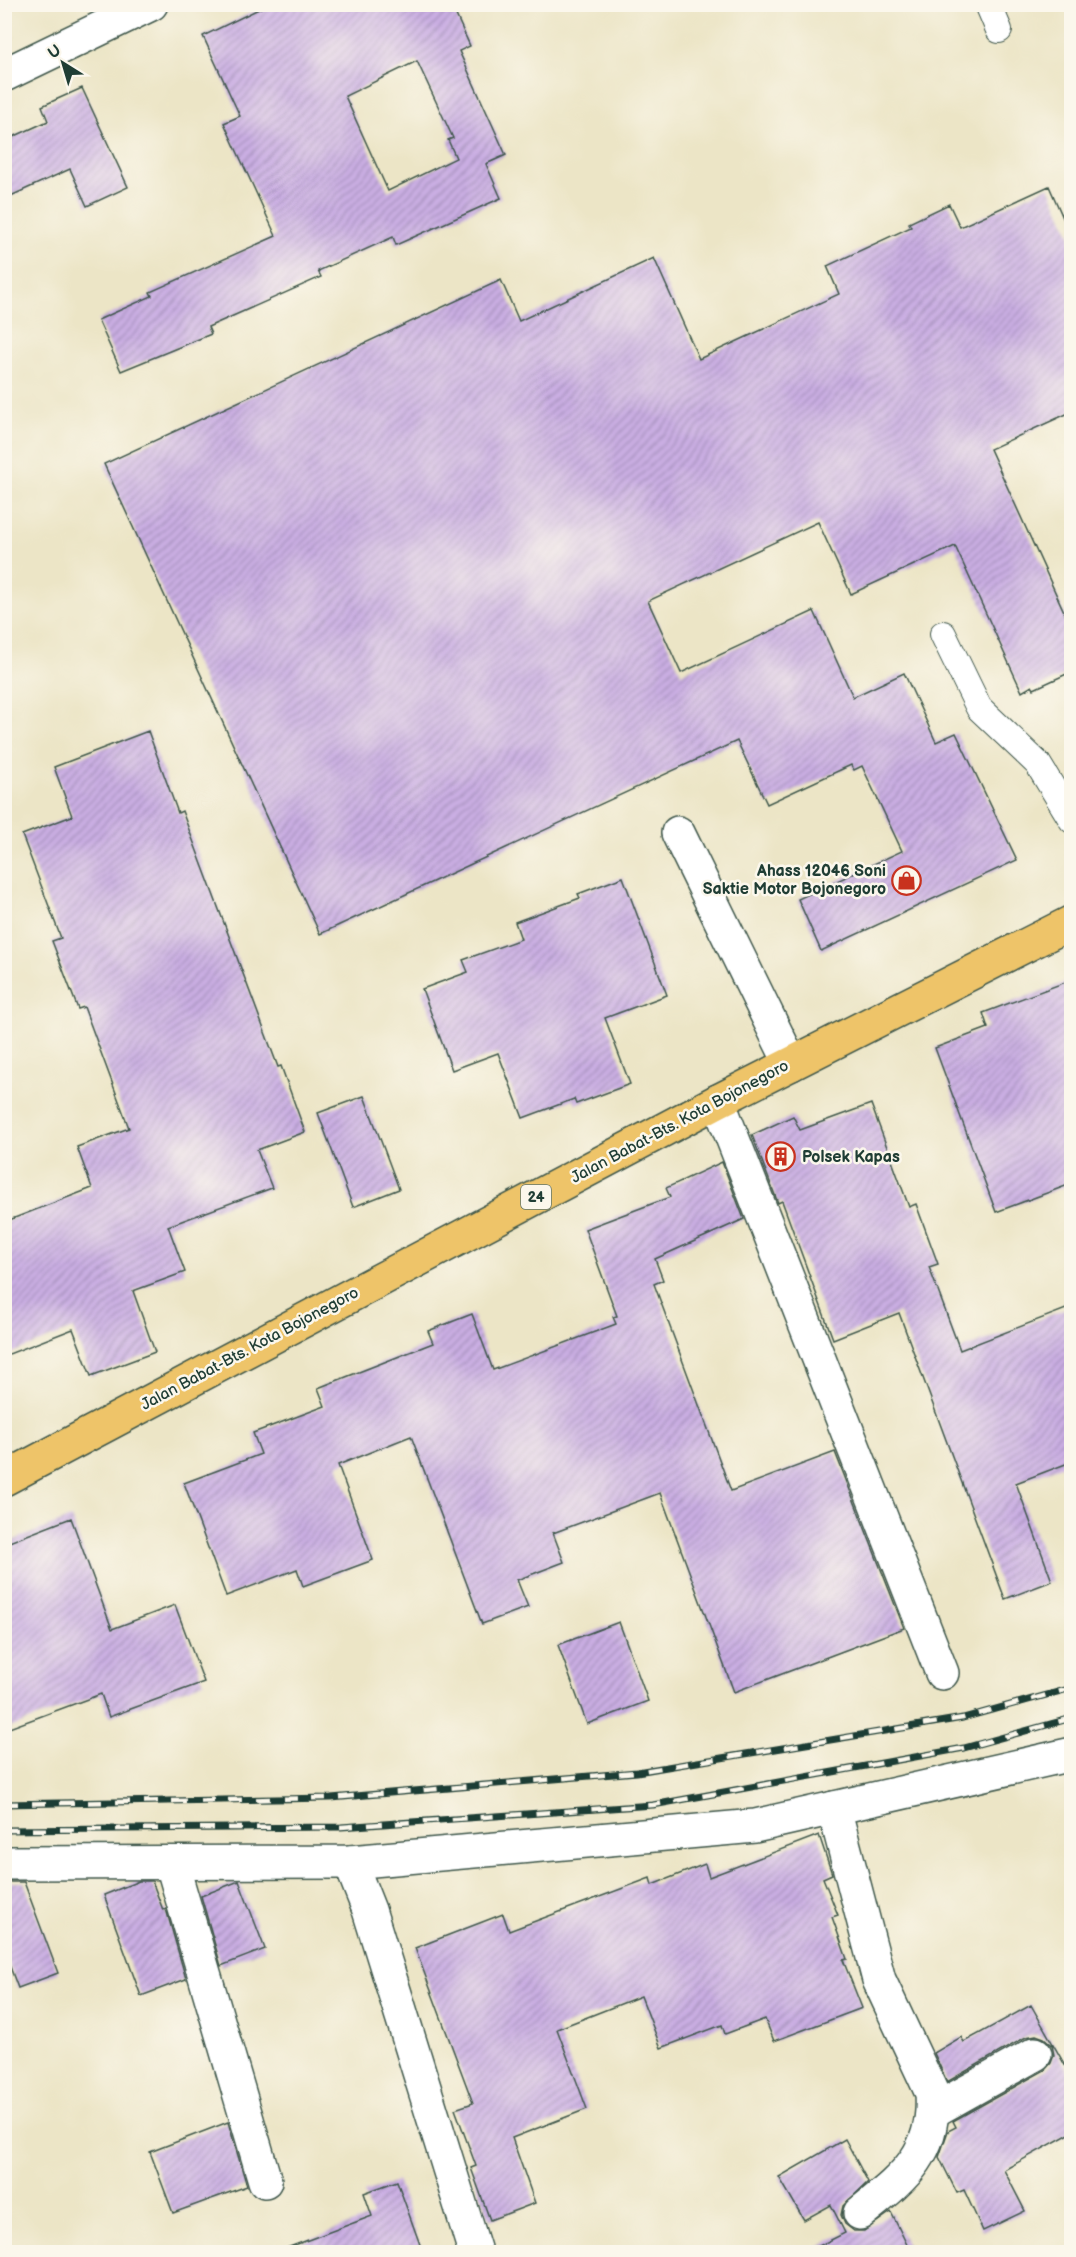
<svg xmlns="http://www.w3.org/2000/svg" width="1076" height="2257" viewBox="0 0 1076 2257" font-family="'Balsamiq Sans',sans-serif">
  <defs>
    <pattern id="building-hatch" width="6" height="6" patternUnits="userSpaceOnUse" patternTransform="scale(1.5)"><rect width="6" height="6" fill="#caaee3"/><path d="M-1 1l2-2M0 6l6-6M5 7l2-2" fill="none" stroke="#a38fb9"/></pattern>
  </defs>
  <rect width="100%" height="100%" fill="#fbf7ec"/>
  <filter id="ink" filterUnits="userSpaceOnUse"><feTurbulence type="fractalNoise" baseFrequency=".0167" numOctaves="2"/><feDisplacementMap in="SourceGraphic" scale="12" xChannelSelector="R" yChannelSelector="G"/><feConvolveMatrix kernelMatrix="1 2 1 2 8 2 1 2 1" color-interpolation-filters="sRGB"/></filter>
  <filter id="wash" filterUnits="userSpaceOnUse"><feTurbulence type="fractalNoise" baseFrequency=".008" numOctaves="4" result="noise"/><feDisplacementMap in="SourceGraphic" scale="24" xChannelSelector="R" yChannelSelector="G"/><feGaussianBlur stdDeviation="1.35" result="paint"/><feColorMatrix in="noise" values="0 0 0 0 0 0 0 0 0 0 0 0 0 0 0 0 0 1.4 0 .05"/><feComposite in="paint" operator="in"/></filter>
  <g filter="url(#wash)">
    <rect width="100%" height="100%" fill="#ece5c6"/>
    <g id="blocks">
      <g fill="url(#building-hatch)" fill-rule="evenodd">
        <path d="M 269,4 L 451,4 L 470,46 L 459,51 L 506,155 L 486,164 L 501,198 L 396,245 L 393,237 L 318,271 L 321,277 L 208,327 L 211,334 L 121,371 L 98,320 L 152,296 L 150,292 L 276,236 L 224,123 L 240,116 L 203,36 ZM 417,61 L 453,138 L 448,140 L 456,158 L 388,191 L 345,96 Z"/>
        <path d="M 82,88 L 128,187 L 87,206 L 70,169 L 4,199 L 4,141 L 48,121 L 42,106 Z"/>
        <path d="M 1049,186 L 1071,236 L 1071,412 L 990,449 L 1071,627 L 1071,672 L 1034,689 L 1032,686 L 1022,692 L 955,546 L 851,594 L 818,522 L 648,601 L 681,673 L 814,611 L 853,697 L 904,673 L 936,742 L 956,733 L 1017,860 L 821,951 L 798,899 L 902,851 L 862,766 L 854,770 L 851,765 L 767,804 L 737,741 L 320,934 L 104,464 L 501,280 L 519,321 L 654,258 L 699,359 L 839,294 L 827,266 L 911,227 L 909,223 L 949,204 L 960,227 Z"/>
        <path d="M 148,731 L 178,813 L 182,811 L 278,1067 L 281,1066 L 305,1132 L 257,1150 L 272,1188 L 168,1226 L 185,1272 L 133,1291 L 155,1352 L 91,1376 L 73,1329 L 4,1356 L 4,1222 L 92,1188 L 77,1147 L 129,1128 L 84,1007 L 78,1009 L 52,941 L 61,938 L 22,835 L 72,816 L 54,767 Z"/>
        <path d="M 623,877 L 667,995 L 605,1018 L 630,1084 L 576,1104 L 574,1099 L 523,1118 L 498,1053 L 452,1070 L 422,989 L 468,972 L 463,960 L 521,939 L 515,922 L 580,898 L 578,894 Z"/>
        <path d="M 1071,980 L 1071,1184 L 996,1212 L 935,1048 L 988,1028 L 983,1013 Z"/>
        <path d="M 364,1096 L 399,1189 L 353,1207 L 318,1113 Z"/>
        <path d="M 871,1104 L 909,1207 L 916,1204 L 938,1264 L 929,1267 L 960,1350 L 1071,1307 L 1071,1462 L 1016,1483 L 1052,1581 L 1005,1599 L 899,1313 L 833,1339 L 782,1201 L 778,1203 L 752,1135 L 793,1116 L 800,1130 Z"/>
        <path d="M 722,1162 L 744,1219 L 655,1259 L 663,1280 L 654,1284 L 731,1491 L 835,1452 L 904,1628 L 734,1692 L 660,1493 L 553,1533 L 564,1562 L 517,1580 L 528,1607 L 482,1624 L 411,1436 L 338,1465 L 373,1560 L 303,1586 L 297,1569 L 226,1596 L 184,1483 L 261,1454 L 253,1433 L 325,1406 L 318,1388 L 433,1343 L 428,1331 L 472,1314 L 493,1370 L 616,1324 L 613,1317 L 617,1316 L 585,1229 L 670,1197 L 666,1188 Z"/>
        <path d="M 71,1518 L 112,1629 L 175,1605 L 204,1682 L 109,1717 L 101,1694 L 4,1730 L 4,1544 Z"/>
        <path d="M 619,1622 L 648,1701 L 587,1724 L 558,1645 Z"/>
        <path d="M 819,1835 L 832,1874 L 823,1878 L 838,1915 L 832,1917 L 847,1959 L 843,1960 L 862,2008 L 774,2041 L 765,2019 L 725,2034 L 722,2025 L 661,2048 L 641,1996 L 557,2029 L 587,2109 L 512,2138 L 535,2203 L 490,2220 L 471,2168 L 476,2166 L 455,2109 L 473,2103 L 415,1948 L 503,1914 L 509,1931 L 650,1878 L 652,1885 L 705,1864 L 709,1877 Z"/>
        <path d="M 139,1881 L 152,1881 L 163,1910 L 166,1909 L 186,1979 L 141,1996 L 104,1895 Z"/>
        <path d="M 239,1881 L 265,1949 L 221,1966 L 201,1896 Z"/>
        <path d="M 4,1882 L 24,1882 L 58,1973 L 18,1988 L 4,1951 Z"/>
        <path d="M 1031,2005 L 1071,2076 L 1071,2133 L 1004,2170 L 1025,2211 L 983,2231 L 964,2190 L 957,2193 L 939,2157 L 948,2131 L 956,2127 L 953,2121 L 1045,2070 L 1051,2063 L 1054,2055 L 1052,2045 L 1044,2038 L 1036,2035 L 1026,2037 L 947,2082 L 934,2053 L 961,2037 L 964,2042 Z"/>
        <path d="M 228,2122 L 247,2186 L 173,2213 L 150,2152 Z"/>
        <path d="M 845,2139 L 868,2182 L 843,2206 L 841,2215 L 845,2224 L 854,2231 L 864,2231 L 891,2212 L 911,2253 L 805,2253 L 845,2233 L 831,2205 L 804,2220 L 779,2177 Z"/>
        <path d="M 397,2181 L 423,2253 L 285,2253 L 284,2249 L 372,2216 L 364,2193 Z"/>
      </g>
    </g>
  </g>
  <g filter="url(#ink)">
    <use href="#blocks" fill-opacity="0" stroke="#3e564a" stroke-width="1.5"/>
    <g fill="none" stroke-linecap="round" stroke-linejoin="round">
      <defs>
        <g id="lane">
          <path d="M 988,4 L 999,30"/>
          <path d="M 943,634 L 979,708 L 1038,764 L 1072,820"/>
        </g>
        <g id="street">
          <path d="M 4,75 L 151,4"/>
          <path d="M 678,833 L 791,1064"/>
          <path d="M 718,1101 L 942,1673"/>
          <path d="M 834,1808 L 879,1980 L 932,2093 C 936,2154 903,2178 860,2213"/>
          <path d="M 350,1862 L 369,1910 L 475,2252"/>
          <path d="M 4,1863 L 350,1862 L 755,1826 L 1072,1754"/>
          <path d="M 172,1864 L 265,2181"/>
          <path d="M 933,2111 L 1035,2054"/>
        </g>
        <path id="highway" d="M 4,1479 L 718,1101 L 1072,922"/>
      </defs>
      <use href="#lane" stroke="#3e564a" stroke-width="28"/>
      <use href="#street" stroke="#3e564a" stroke-width="36"/>
      <use href="#highway" stroke="#3e564a" stroke-width="36"/>
      <use href="#lane" stroke="#fff" stroke-width="26"/>
      <use href="#street" stroke="#fff" stroke-width="33"/>
      <use href="#highway" stroke="#eec469" stroke-width="33"/>
      <defs>
        <g id="rail">
          <path d="M 4,1804 L 331,1798 L 637,1772 L 963,1718 L 1072,1688"/>
          <path d="M 4,1830 L 341,1827 L 653,1805 L 964,1748 L 1072,1718"/>
        </g>
      </defs>
      <use href="#rail" stroke="#1f3d34" stroke-width="7"/>
      <use href="#rail" stroke="#fbf7ec" stroke-width="4.5" stroke-dasharray="14" stroke-linecap="butt"/>
    </g>
  </g>
  <defs>
    <symbol id="shop-ring" viewBox="-11 -11 22 22"><circle r="9.5" fill="#fbf7ec" stroke="#c8321e" stroke-width="1.5"/><path d="M-5-2.5h2.3a2.7 3.5 0 0 1 5.4 0H5L5.5 6h-11ZM-1.5-2.5h3a1.5 2.3 0 0 0-3 0Z" fill="#c8321e"/></symbol>
    <symbol id="building-ring" viewBox="-11 -11 22 22"><circle r="9.5" fill="#fbf7ec" stroke="#c8321e" stroke-width="1.5"/><path d="M-4-6H4V6H1V3H-1V6H-4ZM-2.5-4.3h1.7v1.8h-1.7ZM.8-4.3h1.7v1.8H.8ZM-2.5-1h1.7V.8h-1.7ZM.8-1h1.7V.8H.8Z" fill="#c8321e"/></symbol>
  </defs>
  <g fill-rule="evenodd">
    <use href="#shop-ring" x="890" y="864" width="33" height="33"/>
    <use href="#building-ring" x="764" y="1140" width="33" height="33"/>
  </g>
  <g text-anchor="middle" dominant-baseline="central" stroke-width="5" stroke-linejoin="round" paint-order="stroke">
    <rect fill="#fbf7ec" stroke="#61756b" stroke-width="1.5" x="521" y="1185" width="30" height="24" rx="4.5"/>
    <g font-size="15" font-weight="bold" fill="#1f3d34">
      <text x="536" y="1197">24</text>
    </g>
    <g font-size="16" font-weight="bold" fill="#1f3d34" stroke="#fbf7ec" text-anchor="end">
      <text x="886" y="871">Ahass 12046 Soni<tspan x="886" dy="18">Saktie Motor Bojonegoro</tspan></text>
      <text x="802" y="1157" text-anchor="start">Polsek Kapas</text>
    </g>
    <g font-size="16" fill="#1f3d34" stroke="#fbf7ec">
      <text transform="translate(680 1122) rotate(-28)">Jalan Babat-Bts. Kota Bojonegoro</text>
      <text transform="translate(250 1349) rotate(-28)">Jalan Babat-Bts. Kota Bojonegoro</text>
    </g>
  </g>
  <rect width="1076" height="2257" fill="none" stroke="#fbf7ec" stroke-width="24"/>
  <g transform="translate(63 63) rotate(323)" stroke="#fbf7ec" stroke-width="4.5" paint-order="stroke">
  <path d="M0-4.5L10 22L0 15L-10 22Z" fill="#1f3d34"/>
  <text y="-9" font-size="16" font-weight="bold" text-anchor="middle" fill="#1f3d34">U</text>
  </g>
</svg>
